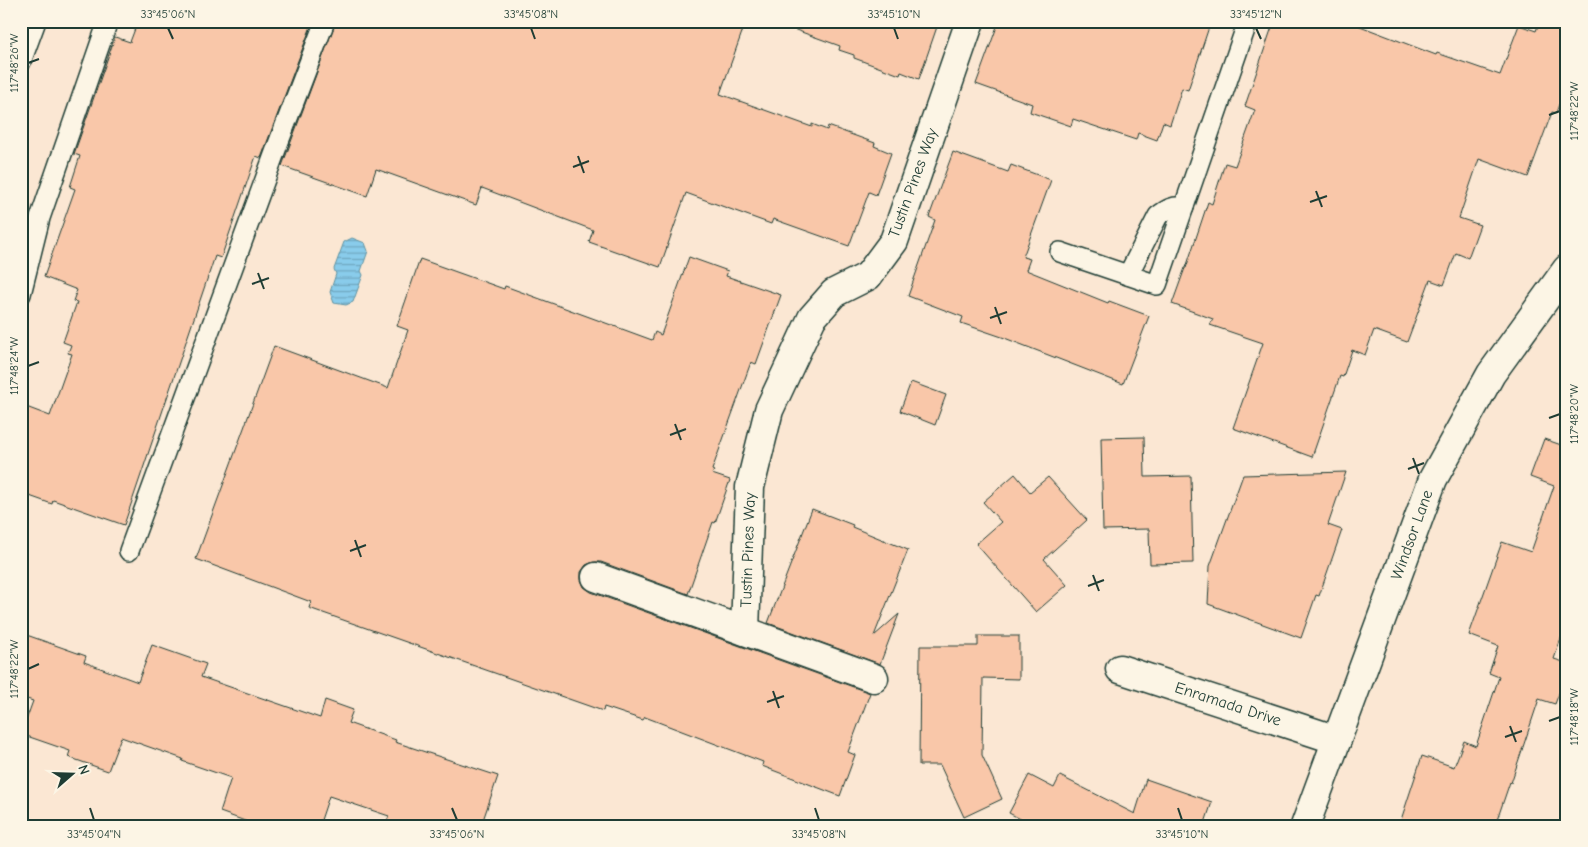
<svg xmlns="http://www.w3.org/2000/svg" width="1588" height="847" viewBox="0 0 1588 847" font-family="'Comic Neue',sans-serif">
  <defs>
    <pattern id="water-rules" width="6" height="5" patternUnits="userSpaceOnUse" patternTransform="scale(1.25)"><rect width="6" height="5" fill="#89cceb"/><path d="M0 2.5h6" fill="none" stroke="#6fa7bf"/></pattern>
  </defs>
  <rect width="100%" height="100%" fill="#fbe7d3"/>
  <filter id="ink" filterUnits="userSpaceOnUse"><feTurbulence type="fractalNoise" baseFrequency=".02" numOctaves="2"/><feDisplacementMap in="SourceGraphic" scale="10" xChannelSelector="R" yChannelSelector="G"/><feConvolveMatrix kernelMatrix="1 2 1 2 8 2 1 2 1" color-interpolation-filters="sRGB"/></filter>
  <g filter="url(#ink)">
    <path fill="url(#water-rules)" stroke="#5f93a2" d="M 352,238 L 365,243 L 368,251 L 361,271 L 363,275 L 353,302 L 346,305 L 334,303 L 330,292 L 336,274 L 334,269 L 344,242 Z"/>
    <g fill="#f9c7a9" stroke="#1f3d34">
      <path d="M 138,21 L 313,21 L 261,158 L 256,156 L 221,258 L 215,256 L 124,525 L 53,500 L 52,504 L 21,493 L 21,405 L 50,416 L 72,354 L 68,353 L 71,345 L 63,342 L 77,302 L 73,301 L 77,290 L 44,277 L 75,189 L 70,187 L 80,156 L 74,154 L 115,37 L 130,42 Z"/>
      <path d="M 336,21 L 746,21 L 720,94 L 812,127 L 812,124 L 827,130 L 828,126 L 875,143 L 874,146 L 891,153 L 876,195 L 869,192 L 849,246 L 773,219 L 771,224 L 686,193 L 660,267 L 589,242 L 593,230 L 482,188 L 476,205 L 376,169 L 367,196 L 282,166 Z"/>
      <path d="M 783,21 L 939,21 L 919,79 L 901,72 L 900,75 L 854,58 L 854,55 L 839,50 L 840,46 L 782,25 Z"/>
      <path d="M 999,21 L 1211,21 L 1188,90 L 1182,88 L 1170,125 L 1163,122 L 1157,140 L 1138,133 L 1136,140 L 1073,119 L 1071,126 L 1030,112 L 1032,104 L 976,84 Z"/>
      <path d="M 1274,21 L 1347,21 L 1436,55 L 1437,53 L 1500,75 L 1519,25 L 1536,31 L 1539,23 L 1567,33 L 1567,107 L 1559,104 L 1556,113 L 1552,112 L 1528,177 L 1479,159 L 1459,218 L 1480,225 L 1468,258 L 1456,253 L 1444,285 L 1430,280 L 1407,342 L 1374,330 L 1365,355 L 1352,350 L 1343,377 L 1340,376 L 1312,457 L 1233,428 L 1263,343 L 1210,325 L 1213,319 L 1172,304 L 1185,268 L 1186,268 L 1208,202 L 1212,204 L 1225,163 L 1235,166 L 1255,110 L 1245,106 Z"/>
      <path d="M 953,152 L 1008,172 L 1011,165 L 1051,180 L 1023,257 L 1030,259 L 1026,270 L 1108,303 L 1109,301 L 1149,316 L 1123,384 L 1002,337 L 961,323 L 963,317 L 908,296 L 935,220 L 929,217 Z"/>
      <path d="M 689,257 L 728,271 L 726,276 L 781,295 L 756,364 L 751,362 L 712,470 L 714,471 L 712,474 L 730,480 L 715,523 L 713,522 L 688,594 L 601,562 L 593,562 L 586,565 L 581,572 L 581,580 L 584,587 L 591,592 L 870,693 L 848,752 L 855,755 L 840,796 L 762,766 L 763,762 L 645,717 L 643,720 L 604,707 L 603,711 L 309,608 L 311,602 L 196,559 L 274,346 L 388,388 L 408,330 L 397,326 L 420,259 L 504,289 L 505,286 L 652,340 L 655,332 L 661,335 Z"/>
      <path d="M 911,382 L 946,395 L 935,425 L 900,411 Z"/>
      <path d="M 1144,437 L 1145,477 L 1191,476 L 1193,563 L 1150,564 L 1149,529 L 1103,530 L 1101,438 Z"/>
      <path d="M 1544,439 L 1567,447 L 1567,621 L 1554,659 L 1567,663 L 1567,672 L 1555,704 L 1539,699 L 1511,783 L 1510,782 L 1495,826 L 1399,826 L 1422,756 L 1454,767 L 1464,741 L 1476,746 L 1499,677 L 1489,673 L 1498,646 L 1469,635 L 1502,542 L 1531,552 L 1554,486 L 1530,477 Z"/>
      <path d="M 1346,472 L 1328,525 L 1342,530 L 1319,596 L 1316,595 L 1301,638 L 1208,604 L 1210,566 L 1243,475 Z"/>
      <path d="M 1015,474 L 1030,492 L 1048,477 L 1087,520 L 1044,559 L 1067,585 L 1036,612 L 976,544 L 1001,522 L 983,502 Z"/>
      <path d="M 812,509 L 853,525 L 852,527 L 908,550 L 874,636 L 899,614 L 880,664 L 768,623 Z"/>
      <path d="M 21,633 L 86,656 L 84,662 L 138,682 L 152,645 L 206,664 L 201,677 L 320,718 L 325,700 L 353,710 L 348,723 L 396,740 L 395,742 L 498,776 L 481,826 L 385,826 L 389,816 L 329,796 L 319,826 L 259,826 L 220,812 L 231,778 L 182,761 L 183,759 L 121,737 L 108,771 L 68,757 L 70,751 L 21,734 L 33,701 L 21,697 Z"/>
      <path d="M 978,636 L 1019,636 L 1019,679 L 983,678 L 982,755 L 1002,799 L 964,817 L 940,765 L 919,765 L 920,646 L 978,646 Z"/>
      <path d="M 1029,775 L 1054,788 L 1060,776 L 1135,814 L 1146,779 L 1212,802 L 1204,826 L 1034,826 L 1009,813 Z"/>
    </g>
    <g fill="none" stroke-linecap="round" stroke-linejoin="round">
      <defs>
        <g id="lane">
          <path d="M 21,62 L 36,21"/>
          <path d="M 1060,252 L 1157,285 L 1248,21"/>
          <path d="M 1128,275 L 1158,216 C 1167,209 1172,206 1184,207"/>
          <path d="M 21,294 L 40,218 L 108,21"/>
          <path d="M 129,551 L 278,144 L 325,21"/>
        </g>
        <g id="street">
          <path d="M 596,577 L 874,678"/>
          <path d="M 745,631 L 750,487 L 769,410 L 812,318 L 834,293 L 868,276 L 894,241 L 970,21"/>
          <path d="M 1120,669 L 1337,740"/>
          <path d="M 1305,826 L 1433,479 L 1491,374 L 1567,269"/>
        </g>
      </defs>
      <use href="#lane" stroke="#1f3d34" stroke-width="22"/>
      <use href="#street" stroke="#1f3d34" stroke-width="31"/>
      <use href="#lane" stroke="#fcf5e5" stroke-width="19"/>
      <use href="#street" stroke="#fcf5e5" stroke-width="28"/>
    </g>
  </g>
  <path fill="none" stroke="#1f3d34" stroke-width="2" d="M 168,28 L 173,39M 531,28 L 535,39M 894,28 L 898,39M 1256,28 L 1261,39M 28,63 L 39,59M 1549,115 L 1560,111M 578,156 L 584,173M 573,167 L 589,161M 1316,191 L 1322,207M 1310,202 L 1327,196M 258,273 L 264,289M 252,284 L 269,278M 995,307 L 1001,324M 990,318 L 1007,312M 28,366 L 39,362M 1549,418 L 1560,414M 675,424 L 681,440M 670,435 L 686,429M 1413,458 L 1419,474M 1408,469 L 1424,463M 355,540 L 361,557M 350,551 L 366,545M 1093,575 L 1099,591M 1088,586 L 1104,580M 28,669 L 39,664M 773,691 L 779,708M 767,702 L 784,696M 1549,721 L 1560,717M 1510,726 L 1516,742M 1505,737 L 1522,731M 90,808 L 94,820M 452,808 L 457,820M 815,808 L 819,820M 1178,808 L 1182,820"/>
  <g text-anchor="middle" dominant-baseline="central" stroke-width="4.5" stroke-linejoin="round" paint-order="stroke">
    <g font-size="16" fill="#1f3d34" stroke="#fcf5e5">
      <text transform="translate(913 183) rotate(-70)">Tustin Pines Way</text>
      <text transform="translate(1412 535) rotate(-70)">Windsor Lane</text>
      <text transform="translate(748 550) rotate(-88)">Tustin Pines Way</text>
      <text transform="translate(1228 704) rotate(18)">Enramada Drive</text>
    </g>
  </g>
  <rect width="1588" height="847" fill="none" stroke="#fcf5e5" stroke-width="55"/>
  <g transform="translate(72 774) rotate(70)" stroke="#fcf5e5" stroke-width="4" paint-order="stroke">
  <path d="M0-4L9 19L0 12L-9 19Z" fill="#1f3d34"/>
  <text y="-8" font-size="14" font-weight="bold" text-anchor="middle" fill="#1f3d34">N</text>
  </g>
  <rect x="28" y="28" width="1532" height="792" fill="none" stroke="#1f3d34" stroke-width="2"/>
  <g font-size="12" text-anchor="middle" fill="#1f3d34">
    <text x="168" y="18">33°45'06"N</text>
    <text x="531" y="18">33°45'08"N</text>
    <text x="894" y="18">33°45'10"N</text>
    <text x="1256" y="18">33°45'12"N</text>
    <text transform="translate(14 63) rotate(-90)" y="4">117°48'26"W</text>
    <text transform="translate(1574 111) rotate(-90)" y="4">117°48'22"W</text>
    <text transform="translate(14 366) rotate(-90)" y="4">117°48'24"W</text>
    <text transform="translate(1574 414) rotate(-90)" y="4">117°48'20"W</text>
    <text transform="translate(14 669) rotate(-90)" y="4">117°48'22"W</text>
    <text transform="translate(1574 717) rotate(-90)" y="4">117°48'18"W</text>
    <text x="94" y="838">33°45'04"N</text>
    <text x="457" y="838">33°45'06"N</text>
    <text x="819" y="838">33°45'08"N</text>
    <text x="1182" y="838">33°45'10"N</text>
  </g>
</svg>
